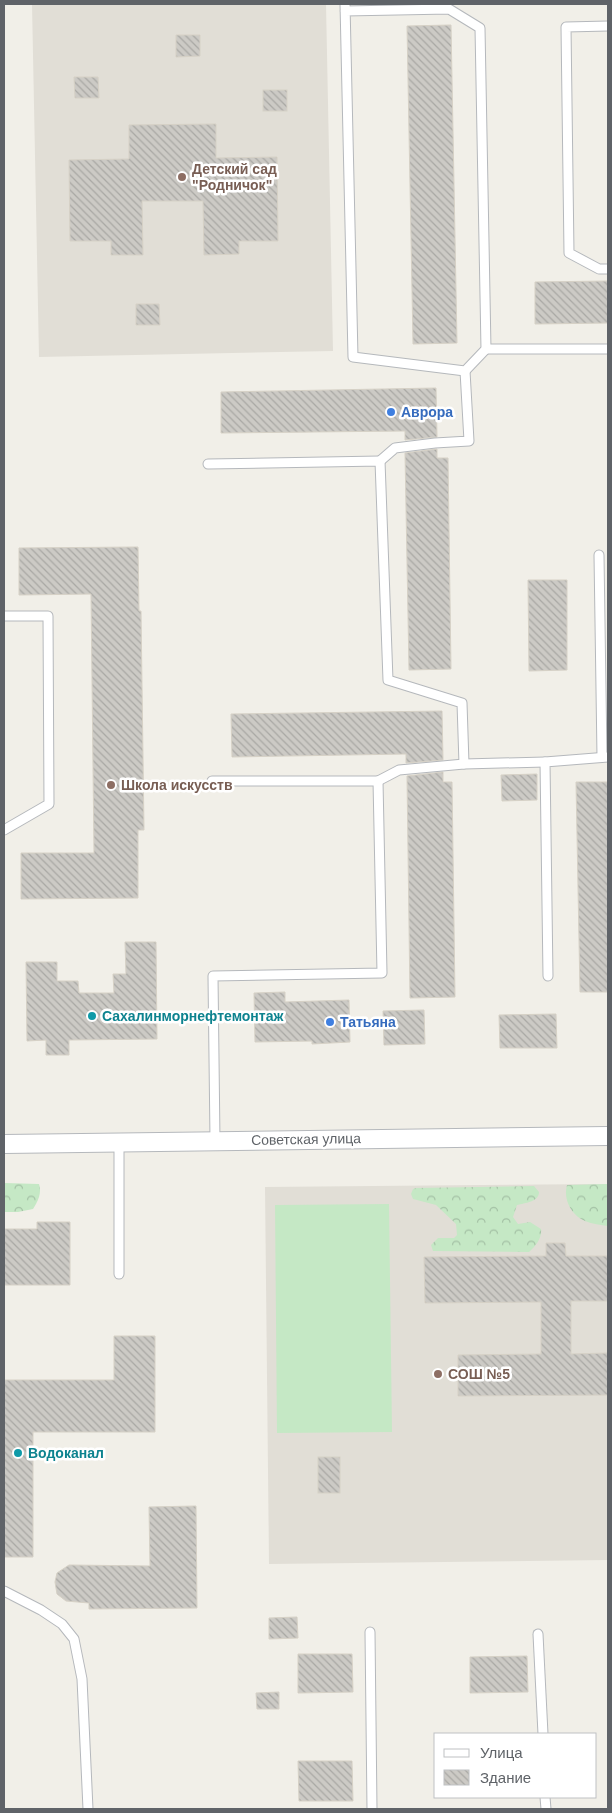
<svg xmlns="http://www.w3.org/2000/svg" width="612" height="1813" viewBox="0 0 612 1813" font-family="Helvetica,sans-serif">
  <defs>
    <pattern id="forest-crowns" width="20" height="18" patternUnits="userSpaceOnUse" patternTransform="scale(1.25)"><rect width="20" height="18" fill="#c5e8c5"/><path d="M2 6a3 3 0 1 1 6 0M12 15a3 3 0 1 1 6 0" fill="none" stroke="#a3c0a4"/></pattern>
    <pattern id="building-back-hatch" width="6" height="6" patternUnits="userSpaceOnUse" patternTransform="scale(1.25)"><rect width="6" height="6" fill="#cccac5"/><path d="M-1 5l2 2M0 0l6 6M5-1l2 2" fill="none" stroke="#a9a8a4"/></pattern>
  </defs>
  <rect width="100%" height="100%" fill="#f1efe8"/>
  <g fill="#e1ded6">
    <path d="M 32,4 L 326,4 L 333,351 L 39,357 Z"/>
    <path d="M 608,1184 L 608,1560 L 269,1564 L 265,1187 Z"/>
  </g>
  <g fill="url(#forest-crowns)">
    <path d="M 4,1183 L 39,1184 C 42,1193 38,1201 33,1209 L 18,1212 L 4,1212 Z"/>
    <path d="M 608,1184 L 608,1226 C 601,1225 592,1224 585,1221 C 571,1215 563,1199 567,1185 Z"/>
    <path d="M 534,1186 L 539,1192 C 539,1202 525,1203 517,1205 L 513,1217 L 518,1224 L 530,1222 L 541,1229 C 542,1238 536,1246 529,1252 L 433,1251 L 431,1245 L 438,1238 L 454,1238 L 457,1235 L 456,1224 L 436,1205 L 413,1199 L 411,1194 L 413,1189 L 416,1188 Z"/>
  </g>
  <path fill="#c5e8c5" d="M 389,1204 L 392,1432 L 277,1433 L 275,1205 Z"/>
  <g fill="url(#building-back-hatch)" stroke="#d6d1c6">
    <path d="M 451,25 L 457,343 L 413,344 L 407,26 Z"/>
    <path d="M 176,35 L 200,35 L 200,56 L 176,57 Z"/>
    <path d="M 74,77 L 98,77 L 99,98 L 75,98 Z"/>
    <rect x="263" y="90" width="24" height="21"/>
    <path d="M 216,124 L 216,158 L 277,157 L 278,241 L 239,241 L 239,254 L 204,255 L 203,201 L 142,201 L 143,255 L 111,255 L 111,241 L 70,241 L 69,160 L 129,159 L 129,125 Z"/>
    <path d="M 608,281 L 608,323 L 535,324 L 535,282 Z"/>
    <path d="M 136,304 L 159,304 L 160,325 L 136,325 Z"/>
    <path d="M 436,388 L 437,437 L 405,440 L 405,431 L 221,433 L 221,392 Z"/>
    <path d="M 437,449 L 437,458 L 448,458 L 451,669 L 409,670 L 405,453 Z"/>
    <path d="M 138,547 L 139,611 L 141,611 L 144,830 L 138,830 L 138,898 L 21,899 L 21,853 L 94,853 L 91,594 L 19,595 L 19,548 Z"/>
    <path d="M 528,580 L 567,580 L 567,670 L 529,671 Z"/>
    <path d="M 442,711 L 443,760 L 406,763 L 406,754 L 232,757 L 231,714 Z"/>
    <path d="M 443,772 L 443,782 L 452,782 L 455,997 L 410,998 L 407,776 Z"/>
    <path d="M 537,774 L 537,800 L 502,801 L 501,775 Z"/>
    <path d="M 576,782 L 608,782 L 608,992 L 580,992 Z"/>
    <path d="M 125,942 L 156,942 L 157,1039 L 69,1040 L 69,1055 L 46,1055 L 46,1040 L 27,1041 L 26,962 L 57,962 L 57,981 L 78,981 L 79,993 L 114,993 L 113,974 L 126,974 Z"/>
    <path d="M 285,992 L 285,1002 L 349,1000 L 350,1042 L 312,1044 L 312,1041 L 255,1042 L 254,993 Z"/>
    <path d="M 424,1010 L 425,1044 L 384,1045 L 383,1011 Z"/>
    <path d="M 556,1014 L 557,1048 L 500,1048 L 499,1015 Z"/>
    <path d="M 37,1222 L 70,1222 L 70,1285 L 4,1285 L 4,1229 L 37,1229 Z"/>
    <path d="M 546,1243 L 565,1243 L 566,1256 L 608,1256 L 608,1301 L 571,1301 L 571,1354 L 608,1353 L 608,1395 L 458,1396 L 458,1355 L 541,1354 L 541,1302 L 425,1303 L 424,1257 L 546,1256 Z"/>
    <path d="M 114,1336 L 155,1336 L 155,1432 L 33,1432 L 33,1557 L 4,1557 L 4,1380 L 114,1380 Z"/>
    <rect x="318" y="1457" width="22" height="36"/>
    <path d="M 196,1506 L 197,1608 L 89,1609 L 89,1603 L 66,1601 L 57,1594 L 55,1582 L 57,1573 L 69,1565 L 150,1566 L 149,1507 Z"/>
    <path d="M 297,1617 L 298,1638 L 269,1639 L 269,1618 Z"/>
    <path d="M 298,1654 L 352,1654 L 353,1692 L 298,1693 Z"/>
    <path d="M 527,1656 L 528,1692 L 470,1693 L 470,1657 Z"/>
    <path d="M 279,1692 L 279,1709 L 257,1709 L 256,1693 Z"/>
    <path d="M 298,1761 L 352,1761 L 353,1801 L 299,1801 Z"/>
  </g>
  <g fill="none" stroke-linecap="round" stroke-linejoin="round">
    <defs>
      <g id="service">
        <path d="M 345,4 L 353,357 L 465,371 L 486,349 L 480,28 L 449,9 L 345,11"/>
        <path d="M 608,26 L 566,27 L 569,253 L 599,269 L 608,269"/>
        <path d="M 486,349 L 608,349"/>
        <path d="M 380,461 L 395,448 L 435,443 L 469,441 L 465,371"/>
        <path d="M 208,464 L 380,461 L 388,680 L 462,703 L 464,764"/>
        <path d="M 599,555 L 602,757"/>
        <path d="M 4,616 L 48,616 L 49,804 L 4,830"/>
        <path d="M 212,781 L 378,781 L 382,973 L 213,976 L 215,1140"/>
        <path d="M 378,781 L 399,770 L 464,764 L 545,762"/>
        <path d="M 548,976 L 545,762 L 608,757"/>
        <path d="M 119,1142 L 119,1274"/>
        <path d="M 4,1591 L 41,1610 L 62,1624 L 74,1639 L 82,1679 L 88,1809"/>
        <path d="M 370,1632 L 372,1809"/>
        <path d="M 538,1634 L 543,1734"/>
        <path d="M 545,1797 L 546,1809"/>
      </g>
      <path id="minor" d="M 4,1144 L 608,1136"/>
    </defs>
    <use href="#service" stroke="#b5b8bc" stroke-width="11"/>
    <use href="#minor" stroke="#b5b8bc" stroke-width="20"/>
    <use href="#service" stroke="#fff" stroke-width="9"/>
    <use href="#minor" stroke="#fff" stroke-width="18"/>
  </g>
  <g fill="#8d6e63" stroke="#fff" stroke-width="2">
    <circle cx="182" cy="177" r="5"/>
    <circle cx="111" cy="785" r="5"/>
    <circle cx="438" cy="1374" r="5"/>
  </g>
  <g fill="#3f7fe0" stroke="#fff" stroke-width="2">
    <circle cx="391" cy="412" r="5"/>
    <circle cx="330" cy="1022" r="5"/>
  </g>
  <g fill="#0f9aa8" stroke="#fff" stroke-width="2">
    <circle cx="92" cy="1016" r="5"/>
    <circle cx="18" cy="1453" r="5"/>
  </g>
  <g text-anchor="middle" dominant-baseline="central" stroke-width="5" stroke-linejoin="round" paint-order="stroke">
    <g font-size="14" font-weight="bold" fill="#785e54" stroke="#fff" text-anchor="start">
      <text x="192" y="169">Детский сад<tspan x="192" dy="16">"Родничок"</tspan></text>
      <text x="121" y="785">Школа искусств</text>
      <text x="448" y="1374">СОШ №5</text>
    </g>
    <g font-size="14" font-weight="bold" fill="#366cbe" stroke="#fff" text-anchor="start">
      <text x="401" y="412">Аврора</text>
      <text x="340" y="1022">Татьяна</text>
    </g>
    <g font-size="14" font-weight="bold" fill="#0d838f" stroke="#fff" text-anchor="start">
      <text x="102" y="1016">Сахалинморнефтемонтаж</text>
      <text x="28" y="1453">Водоканал</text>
    </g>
    <g font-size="14" fill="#5f6368" stroke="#fff">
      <text transform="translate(306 1139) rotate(-1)">Советская улица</text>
    </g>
  </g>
  <rect width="612" height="1813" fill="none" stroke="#5f6368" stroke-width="10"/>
  <rect x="434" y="1733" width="162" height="65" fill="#ffffff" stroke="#bfc1c3"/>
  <rect x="444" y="1749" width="25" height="8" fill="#ffffff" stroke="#bfc1c3"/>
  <text x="480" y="1758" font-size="15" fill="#5f6368">Улица</text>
  <rect x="444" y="1770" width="25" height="15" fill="url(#building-back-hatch)" stroke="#bfc1c3"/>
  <text x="480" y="1783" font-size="15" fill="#5f6368">Здание</text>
</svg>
